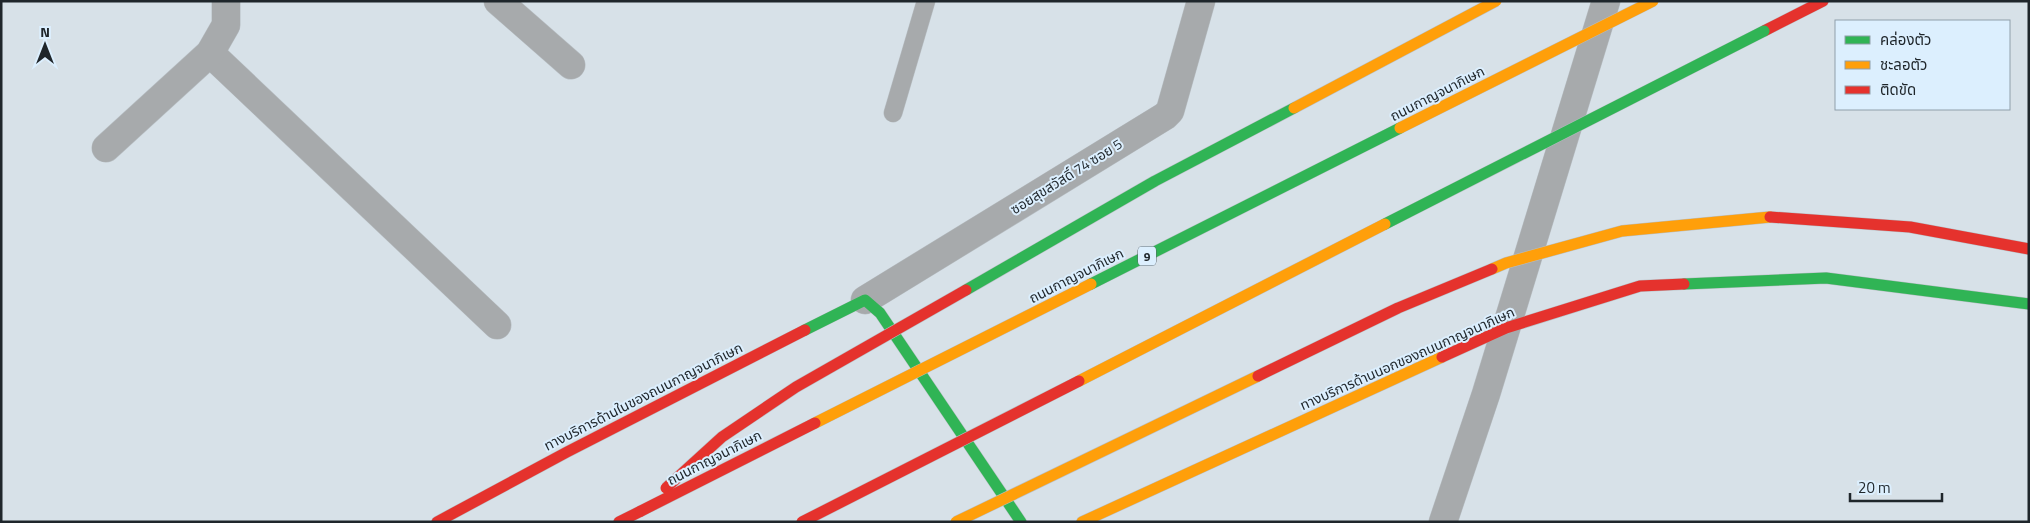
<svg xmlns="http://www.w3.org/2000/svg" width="2030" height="523" viewBox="0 0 2030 523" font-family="'Titillium Web','Noto Sans Thai',sans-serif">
  <rect width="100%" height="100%" fill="#d7e1e8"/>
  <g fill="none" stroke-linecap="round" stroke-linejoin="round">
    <defs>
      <path id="lane" d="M 893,113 L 926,1"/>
      <g id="street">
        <path d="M 498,1 L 571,65"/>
        <path d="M 210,53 L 497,325"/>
        <path d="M 106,148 L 210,53 L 226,25 L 226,1"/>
        <path d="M 865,300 L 1165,116 L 1170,111 L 1201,1"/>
        <path d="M 1443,522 L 1486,394 L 1606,1"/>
      </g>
      <g id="fast">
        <path d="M 1684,284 L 1826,278 L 2029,304"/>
        <path d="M 805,330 L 865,300 L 880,313 L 1021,522"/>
      </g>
      <path id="slow" d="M 1082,522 L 1442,357"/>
      <g id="jam">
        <path d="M 1764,31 L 1823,1"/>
        <path d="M 1442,357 L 1506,328 L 1640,286 L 1684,284"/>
        <path d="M 437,522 L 567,452 L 805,330"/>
        <path d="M 619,522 L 641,511"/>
      </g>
    </defs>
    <use href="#lane" stroke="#b8bfc4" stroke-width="19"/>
    <use href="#street" stroke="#b8bfc4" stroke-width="29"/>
    <use href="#fast" stroke="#b8bfc4" stroke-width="12"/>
    <use href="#slow" stroke="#b8bfc4" stroke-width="12"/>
    <use href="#jam" stroke="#b8bfc4" stroke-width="12"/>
    <use href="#lane" stroke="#a7aaac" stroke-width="18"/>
    <use href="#street" stroke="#a7aaac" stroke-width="28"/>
    <use href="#fast" stroke="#30b455" stroke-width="11"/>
    <use href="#slow" stroke="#ff9f0a" stroke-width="11"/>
    <use href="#jam" stroke="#e5322d" stroke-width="11"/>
    <defs>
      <g id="fast-bridge">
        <path d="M 1385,224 L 1764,31"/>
        <path d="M 1091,284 L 1400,128"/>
        <path d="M 966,290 L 1155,181 L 1294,108"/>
      </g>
      <g id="slow-bridge">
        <path d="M 1294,108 L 1496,1"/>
        <path d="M 1400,128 L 1653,1"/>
        <path d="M 1492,269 L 1506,263 L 1622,231 L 1770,217"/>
        <path d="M 1079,381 L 1385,224"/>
        <path d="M 815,423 L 1091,284"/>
        <path d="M 956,522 L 1258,376"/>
      </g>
      <g id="jam-bridge">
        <path d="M 1770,217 L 1910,227 L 2029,249"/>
        <path d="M 1258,376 L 1398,308 L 1492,269"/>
        <path d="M 666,488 L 722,437 L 796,387 L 966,290"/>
        <path d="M 641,511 L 815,423"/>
        <path d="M 802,522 L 1079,381"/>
      </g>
    </defs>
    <use href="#fast-bridge" stroke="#b8bfc4" stroke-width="12" stroke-linecap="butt"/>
    <use href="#slow-bridge" stroke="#b8bfc4" stroke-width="12" stroke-linecap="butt"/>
    <use href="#jam-bridge" stroke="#b8bfc4" stroke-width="12" stroke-linecap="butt"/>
    <use href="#fast-bridge" stroke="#30b455" stroke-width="11"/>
    <use href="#slow-bridge" stroke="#ff9f0a" stroke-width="11"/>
    <use href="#jam-bridge" stroke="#e5322d" stroke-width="11"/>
  </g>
  <g text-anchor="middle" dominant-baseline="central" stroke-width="4" stroke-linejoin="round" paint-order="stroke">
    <rect fill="#dceffe" stroke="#58626a" stroke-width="1" x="1138" y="246.5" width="18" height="19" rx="4"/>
    <g font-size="12" font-weight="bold" fill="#1f262b">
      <text x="1147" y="256">9</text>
    </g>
    <g font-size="14" fill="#1f262b" stroke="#dceffe">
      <text transform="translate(1437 93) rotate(-27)">ถนนกาญจนาภิเษก</text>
      <text transform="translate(1066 176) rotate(-32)">ซอยสุขสวัสดิ์ 74 ซอย 5</text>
      <text transform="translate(1076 275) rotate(-27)">ถนนกาญจนาภิเษก</text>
      <text transform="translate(1407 358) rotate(-24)">ทางบริการด้านนอกของถนนกาญจนาภิเษก</text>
      <text transform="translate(643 396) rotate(-27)">ทางบริการด้านในของถนนกาญจนาภิเษก</text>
      <text transform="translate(714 457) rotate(-27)">ถนนกาญจนาภิเษก</text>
    </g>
  </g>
  <rect width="2030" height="523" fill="none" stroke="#1f262b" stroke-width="5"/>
  <rect x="1835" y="20" width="175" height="90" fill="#dceffe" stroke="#909faa"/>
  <rect x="1845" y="36" width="25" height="8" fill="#30b455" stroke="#909faa"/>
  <text x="1880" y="45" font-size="15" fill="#1f262b">คล่องตัว</text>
  <rect x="1845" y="61" width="25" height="8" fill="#ff9f0a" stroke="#909faa"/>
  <text x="1880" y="70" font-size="15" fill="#1f262b">ชะลอตัว</text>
  <rect x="1845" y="86" width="25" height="8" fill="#e5322d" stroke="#909faa"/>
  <text x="1880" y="95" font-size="15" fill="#1f262b">ติดขัด</text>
  <g transform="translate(45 45)" stroke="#dceffe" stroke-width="4" paint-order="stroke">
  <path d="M0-4L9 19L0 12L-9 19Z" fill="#1f262b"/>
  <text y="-8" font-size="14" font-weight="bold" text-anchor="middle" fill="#1f262b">N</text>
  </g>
  <path d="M1850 493v8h92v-8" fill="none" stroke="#1f262b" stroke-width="2.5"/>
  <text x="1858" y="493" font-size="15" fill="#1f262b" stroke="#dceffe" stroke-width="4" paint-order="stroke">20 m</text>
</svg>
